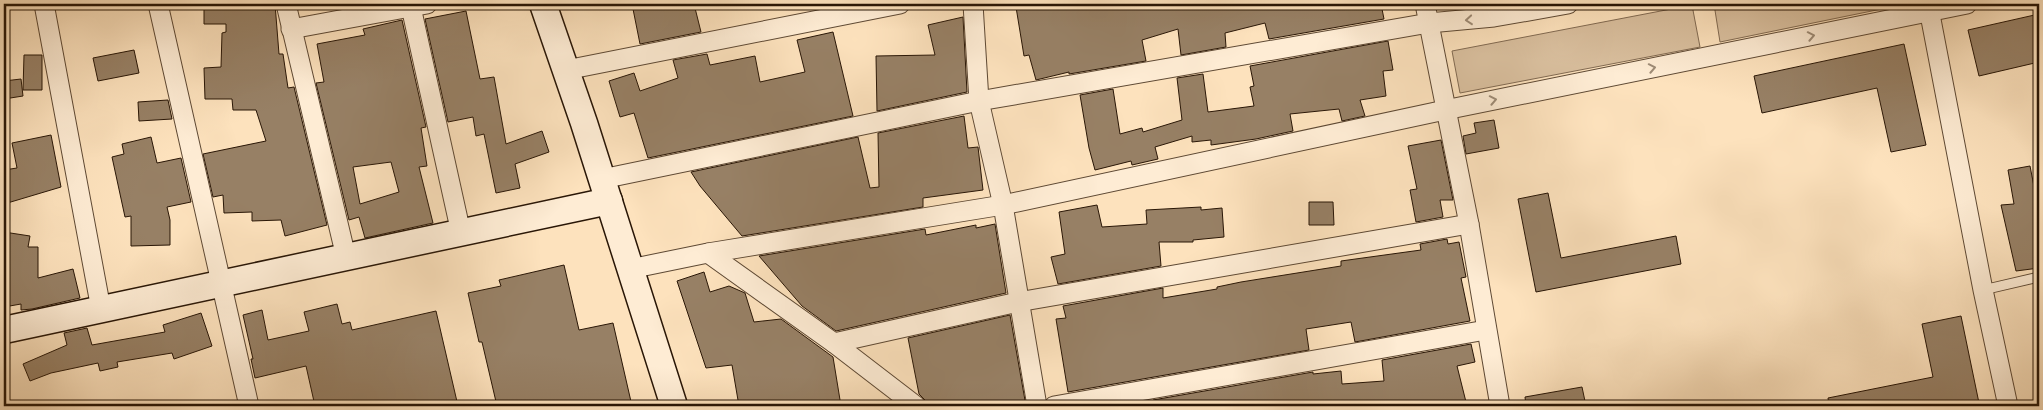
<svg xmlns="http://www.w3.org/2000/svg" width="2043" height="410" viewBox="0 0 2043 410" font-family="'Libre Caslon Text',serif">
  <rect width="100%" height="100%" fill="#fde2bd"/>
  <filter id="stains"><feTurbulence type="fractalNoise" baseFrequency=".004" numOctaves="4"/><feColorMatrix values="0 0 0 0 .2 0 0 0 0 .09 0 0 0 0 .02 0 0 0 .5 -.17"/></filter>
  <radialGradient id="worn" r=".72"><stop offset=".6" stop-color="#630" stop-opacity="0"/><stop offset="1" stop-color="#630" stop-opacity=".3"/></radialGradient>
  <g fill="#d9bf9e" stroke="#816a52">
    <path d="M 1714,4 L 1906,4 L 1720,42 Z"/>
    <path d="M 1692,5 L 1700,47 L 1460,93 L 1452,51 Z"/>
  </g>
  <g fill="#978065" stroke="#291606" fill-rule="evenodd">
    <path d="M 204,4 L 275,4 L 279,54 L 283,54 L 288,88 L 294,87 L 327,225 L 285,236 L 281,220 L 252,221 L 252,212 L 224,213 L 223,195 L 213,197 L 203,154 L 266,141 L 256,110 L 233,110 L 232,99 L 205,99 L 204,68 L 221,67 L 222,33 L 226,32 L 226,24 L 204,24 Z"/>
    <path d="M 632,4 L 694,4 L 701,32 L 640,44 Z"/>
    <path d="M 1034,4 L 1381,4 L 1384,19 L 1269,39 L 1265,23 L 1225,33 L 1226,47 L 1181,55 L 1178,29 L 1142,40 L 1146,61 L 1069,74 L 1069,72 L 1036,80 L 1029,55 L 1024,56 L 1016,7 Z"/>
    <path d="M 466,11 L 480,79 L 494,77 L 506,144 L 542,131 L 549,152 L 515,164 L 520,188 L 496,193 L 484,134 L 476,136 L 473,117 L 448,122 L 425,19 Z"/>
    <path d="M 2039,14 L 2039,62 L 1979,76 L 1968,30 Z"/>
    <path d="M 963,17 L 967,92 L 877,111 L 876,56 L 935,55 L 928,25 Z"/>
    <path d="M 402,20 L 426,127 L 421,128 L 427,166 L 419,167 L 433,223 L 365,238 L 359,217 L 349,220 L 316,83 L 324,82 L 317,44 L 365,35 L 363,29 ZM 391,162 L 399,192 L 360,204 L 353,167 Z"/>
    <path d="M 833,32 L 853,116 L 648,158 L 634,113 L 620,117 L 609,81 L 634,73 L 640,91 L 678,78 L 673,60 L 707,54 L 710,65 L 755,56 L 760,82 L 805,72 L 797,40 Z"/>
    <path d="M 1388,41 L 1393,70 L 1383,71 L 1386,96 L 1360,100 L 1365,116 L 1342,121 L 1339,109 L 1290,114 L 1293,131 L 1256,139 L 1211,145 L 1211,140 L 1192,142 L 1192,136 L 1155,147 L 1158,159 L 1132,165 L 1131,161 L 1095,170 L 1089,148 L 1080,95 L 1113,89 L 1120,134 L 1142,128 L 1143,132 L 1182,120 L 1177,78 L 1203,74 L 1208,112 L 1254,106 L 1250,87 L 1254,86 L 1250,66 Z"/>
    <path d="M 1904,44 L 1926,145 L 1891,152 L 1877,88 L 1762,113 L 1754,76 Z"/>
    <path d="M 134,50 L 139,73 L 98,81 L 93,58 Z"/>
    <path d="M 24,55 L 42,55 L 42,90 L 23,90 Z"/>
    <path d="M 21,79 L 23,96 L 4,99 L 4,81 Z"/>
    <path d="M 168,100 L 172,119 L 139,121 L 138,102 Z"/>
    <path d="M 964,116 L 968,148 L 978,147 L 983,190 L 923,198 L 923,207 L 742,236 L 700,186 L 691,172 L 858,137 L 870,188 L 879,187 L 878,133 Z"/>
    <path d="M 1494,120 L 1499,148 L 1466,154 L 1463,136 L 1476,133 L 1474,123 Z"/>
    <path d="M 51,135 L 61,187 L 4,204 L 4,170 L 17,168 L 12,143 Z"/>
    <path d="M 151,137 L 157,163 L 181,158 L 191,202 L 167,207 L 170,220 L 170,245 L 131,246 L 131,216 L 125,217 L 112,157 L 124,154 L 122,144 Z"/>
    <path d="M 1441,140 L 1453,200 L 1440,200 L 1443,217 L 1416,222 L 1410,190 L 1417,189 L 1408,146 Z"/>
    <path d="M 2030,166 L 2037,202 L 2039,202 L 2039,268 L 2016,271 L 2001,205 L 2014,204 L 2008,170 Z"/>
    <path d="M 1548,193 L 1561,258 L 1676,236 L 1681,264 L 1536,292 L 1518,199 Z"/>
    <path d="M 1309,202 L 1333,202 L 1334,225 L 1309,225 Z"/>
    <path d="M 1097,205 L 1102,227 L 1147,224 L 1146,210 L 1201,207 L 1201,210 L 1222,208 L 1224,237 L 1193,240 L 1193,242 L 1159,242 L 1161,266 L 1058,284 L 1051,257 L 1065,254 L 1059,212 Z"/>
    <path d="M 995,224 L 1006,293 L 836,331 L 802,306 L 759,256 L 925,229 L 926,235 L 976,225 L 976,228 Z"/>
    <path d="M 4,232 L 30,236 L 28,247 L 38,247 L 38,278 L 73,269 L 80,298 L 32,309 L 21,310 L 21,304 L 4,307 Z"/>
    <path d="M 1447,239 L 1448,244 L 1459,242 L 1466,277 L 1461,278 L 1470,321 L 1355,342 L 1351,322 L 1306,329 L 1309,350 L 1068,392 L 1056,319 L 1066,318 L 1063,306 L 1163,288 L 1163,298 L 1217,289 L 1217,287 L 1241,282 L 1341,266 L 1341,261 L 1421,250 L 1420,244 Z"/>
    <path d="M 564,265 L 579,330 L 613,323 L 632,406 L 497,406 L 482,342 L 479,342 L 468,293 L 501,286 L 499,280 Z"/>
    <path d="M 704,272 L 710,292 L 729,286 L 745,293 L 754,322 L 781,319 L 833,357 L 841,406 L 739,406 L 732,365 L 706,368 L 677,281 Z"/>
    <path d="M 337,304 L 342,324 L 350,322 L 352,330 L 436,311 L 458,406 L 315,406 L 306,366 L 255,378 L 251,359 L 253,359 L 243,315 L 262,310 L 268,340 L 309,331 L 304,312 Z"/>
    <path d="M 201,313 L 212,346 L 174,359 L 172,353 L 117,362 L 118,367 L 100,371 L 98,363 L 51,373 L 30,381 L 23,364 L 67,345 L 64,333 L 87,328 L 92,345 L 165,332 L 163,325 Z"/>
    <path d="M 1010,315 L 1026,406 L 927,406 L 926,401 L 919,394 L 908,338 Z"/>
    <path d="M 1961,316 L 1979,403 L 1964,406 L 1829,406 L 1828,398 L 1933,377 L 1922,324 Z"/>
    <path d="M 1471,344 L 1475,362 L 1457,366 L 1467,406 L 1387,406 L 1387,404 L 1366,406 L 1154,406 L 1153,400 L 1313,372 L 1313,374 L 1341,371 L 1342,384 L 1384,381 L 1382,360 Z"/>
    <path d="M 1582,387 L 1586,406 L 1526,406 L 1525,397 Z"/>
  </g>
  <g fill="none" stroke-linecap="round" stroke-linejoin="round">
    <defs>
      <path id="lane" d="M 1983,290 L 2039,277"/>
      <g id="street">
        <path d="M 44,4 L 101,309"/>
        <path d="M 158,4 L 249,406"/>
        <path d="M 286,4 L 346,257"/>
        <path d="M 973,4 L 979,101 L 1003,205 L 1037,406"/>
        <path d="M 1425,4 L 1469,224 L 1500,406"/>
        <path d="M 1928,4 L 1983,290 L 2008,406"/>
        <path d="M 411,7 L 461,233"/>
        <path d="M 291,29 L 427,4"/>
        <path d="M 566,70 L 900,4"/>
        <path d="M 602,179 L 979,101 L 1429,23 L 1494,17 L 1568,4"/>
        <path d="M 708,253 L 834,343 L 1018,302 L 1469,224"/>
        <path d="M 630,269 L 708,253 L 1003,205 L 1445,110 L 1967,4"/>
        <path d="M 834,343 L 916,406"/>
        <path d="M 1054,406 L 1486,330"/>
      </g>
      <g id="secondary">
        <path d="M 543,4 L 584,123 L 674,406"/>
        <path d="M 4,330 L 609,201"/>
      </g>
    </defs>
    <use href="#lane" stroke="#5e4934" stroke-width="11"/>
    <use href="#street" stroke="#5e4934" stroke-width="21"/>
    <use href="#secondary" stroke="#291606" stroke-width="29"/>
    <use href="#lane" stroke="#feecd4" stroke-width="9"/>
    <use href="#street" stroke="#feecd4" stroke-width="19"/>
    <use href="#secondary" stroke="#feecd4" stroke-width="26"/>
  </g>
  <defs><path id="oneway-chevron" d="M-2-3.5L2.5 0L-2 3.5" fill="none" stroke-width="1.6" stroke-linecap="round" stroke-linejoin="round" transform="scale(1.25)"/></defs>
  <g stroke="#9e8c77">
    <use href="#oneway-chevron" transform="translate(1469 20) rotate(175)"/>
    <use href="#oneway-chevron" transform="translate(1811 36) rotate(-11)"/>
    <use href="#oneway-chevron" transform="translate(1652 68) rotate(-11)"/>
    <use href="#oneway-chevron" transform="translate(1493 100) rotate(-11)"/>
  </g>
  <rect width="2043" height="410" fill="none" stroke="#fde2bd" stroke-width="20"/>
  <rect x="5" y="5" width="2033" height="400" fill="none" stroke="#291606" stroke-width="2.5"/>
  <rect x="10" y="10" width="2023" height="390" fill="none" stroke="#291606"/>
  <rect width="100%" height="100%" filter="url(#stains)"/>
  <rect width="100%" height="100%" fill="url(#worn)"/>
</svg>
